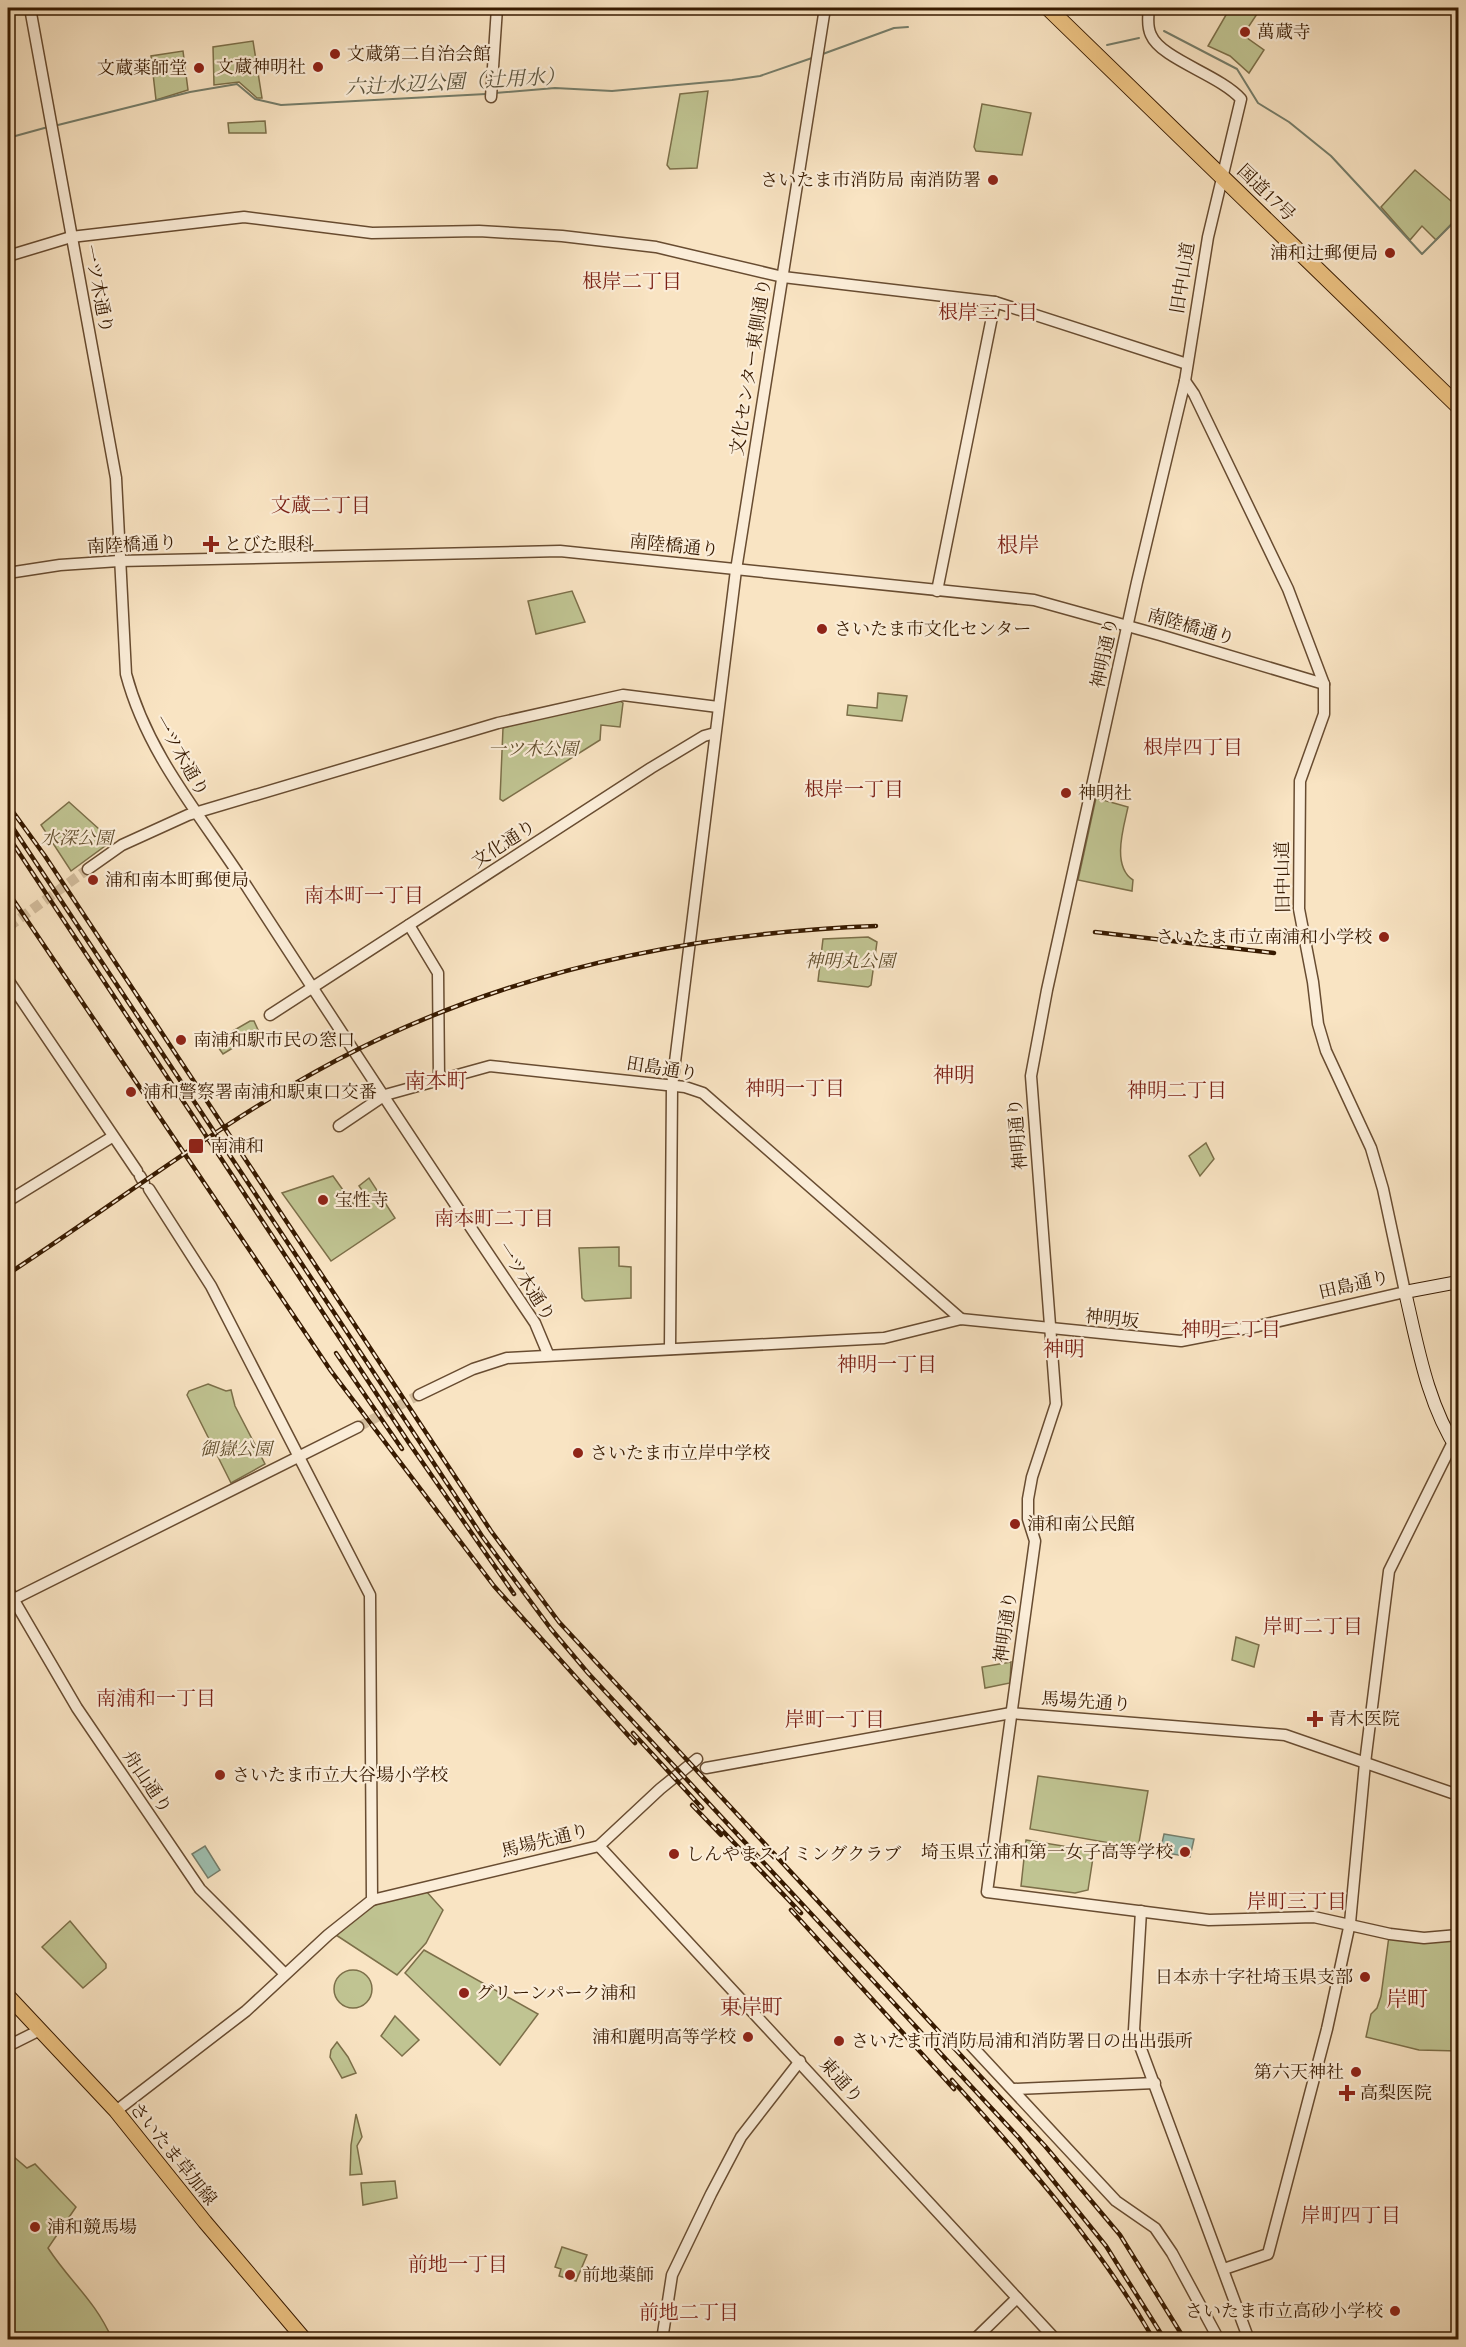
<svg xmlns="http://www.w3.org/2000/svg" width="1466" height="2347" viewBox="0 0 1466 2347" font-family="Cardo,'Noto Serif JP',serif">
  <rect width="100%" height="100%" fill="#f9e4c3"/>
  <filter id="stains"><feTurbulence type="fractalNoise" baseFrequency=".00333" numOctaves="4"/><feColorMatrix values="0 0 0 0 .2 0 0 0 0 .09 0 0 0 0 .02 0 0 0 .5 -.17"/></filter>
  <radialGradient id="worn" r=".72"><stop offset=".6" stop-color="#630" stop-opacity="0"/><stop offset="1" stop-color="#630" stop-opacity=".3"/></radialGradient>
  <g fill="#c0c492" stroke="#7c6f49" stroke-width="1.5">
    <path d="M 1230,8 L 1261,8 L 1243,35 L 1264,50 L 1249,73 L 1230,56 L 1208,46 Z"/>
    <path d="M 253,41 L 262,98 L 257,98 L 239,82 L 214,85 L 213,47 Z"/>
    <path d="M 183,51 L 188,90 L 156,100 L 151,56 Z"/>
    <path d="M 708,91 L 697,168 L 670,169 L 667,165 L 680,94 Z"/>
    <path d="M 982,104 L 1031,113 L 1022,155 L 976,151 L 974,147 Z"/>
    <path d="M 265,121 L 266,133 L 229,133 L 228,123 Z"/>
    <path d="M 1415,170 L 1458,207 L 1458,217 L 1436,240 L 1422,226 L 1410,240 L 1381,207 Z"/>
    <path d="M 572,591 L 585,622 L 536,634 L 528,601 Z"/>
    <path d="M 878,693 L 907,696 L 902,721 L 847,715 L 848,705 L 877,708 Z"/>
    <path d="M 620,701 L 623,703 L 620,727 L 601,725 L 600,740 L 503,801 L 500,799 L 503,728 L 542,716 Z"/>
    <path d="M 1096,798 L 1128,807 C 1124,826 1111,866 1133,880 L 1132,891 L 1078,880 Z"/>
    <path d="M 69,802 L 109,838 L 109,843 L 71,871 L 41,825 Z"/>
    <path d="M 868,937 L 877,942 L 871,985 L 868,987 L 818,981 L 823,939 Z"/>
    <path d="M 250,1021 L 254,1021 L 259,1032 L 223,1054 L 218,1047 L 219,1039 Z"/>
    <path d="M 1206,1143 L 1214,1159 L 1200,1176 L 1189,1156 Z"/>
    <path d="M 333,1176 L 353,1204 L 366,1196 L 359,1186 L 369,1178 L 395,1218 L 331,1261 L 282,1193 Z"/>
    <path d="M 619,1247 L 619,1266 L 631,1267 L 631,1298 L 585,1301 L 582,1298 L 579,1248 Z"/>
    <path d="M 208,1384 L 226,1391 L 231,1390 L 235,1406 L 265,1464 L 231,1483 L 187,1395 L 189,1391 Z"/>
    <path d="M 1236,1637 L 1259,1645 L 1254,1667 L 1232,1660 Z"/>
    <path d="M 1011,1662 L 1010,1683 L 985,1688 L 982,1667 Z"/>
    <path d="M 1038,1776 L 1148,1791 L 1138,1848 L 1030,1829 Z"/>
    <path d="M 1026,1840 L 1094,1851 L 1088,1890 L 1075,1893 L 1021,1886 Z"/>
    <path d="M 426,1891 L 443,1910 L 426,1943 L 397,1975 L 336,1935 C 369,1901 381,1902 426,1891 Z"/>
    <path d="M 70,1921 L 106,1964 L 106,1968 L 83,1988 L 42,1947 Z"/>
    <path d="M 1389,1936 L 1458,1940 L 1458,2051 L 1419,2050 L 1366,2037 L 1371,2014 L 1377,2008 L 1381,1996 Z"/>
    <path d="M 424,1950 L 538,2014 L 500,2065 L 405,1973 Z"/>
    <circle cx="353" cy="1989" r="19"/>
    <path d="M 395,2016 L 419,2040 L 402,2056 L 381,2036 Z"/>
    <path d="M 337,2042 L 348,2057 L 356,2073 L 342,2078 L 330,2057 L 331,2050 Z"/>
    <path d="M 356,2114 L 362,2137 L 357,2146 L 362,2174 L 350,2175 L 351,2145 Z"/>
    <path d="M 8,2152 L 27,2168 L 35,2164 L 76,2207 L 48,2248 C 70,2282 95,2300 112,2339 L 8,2339 Z"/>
    <path d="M 395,2181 L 397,2198 L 363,2205 L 361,2183 Z"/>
    <path d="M 562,2247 L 587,2255 L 576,2281 L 559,2276 L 561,2269 L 555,2267 Z"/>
  </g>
  <g fill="#9ebfb0" stroke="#757d6a" stroke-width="1.5">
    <path d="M 1164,1834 L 1194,1839 L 1190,1857 L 1160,1852 Z"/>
    <path d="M 205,1846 L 220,1870 L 208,1878 L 192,1854 Z"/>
  </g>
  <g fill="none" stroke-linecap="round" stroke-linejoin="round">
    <g stroke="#757d6a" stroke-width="2">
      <path d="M 1164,31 L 1237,69 L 1258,103 L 1289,122 L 1331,156 L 1422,254 L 1458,218"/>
      <path d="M 1107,45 L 1139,38"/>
      <path d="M 820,55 L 894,28 L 908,27"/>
      <path d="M 495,93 L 555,88 L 612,91 L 732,80 L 760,76 L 812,58"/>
      <path d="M 54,126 L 190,92 L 237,84 L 255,99 L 281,105 L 486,94"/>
      <path d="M 8,138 L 48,127"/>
    </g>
    <g stroke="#d2bc9c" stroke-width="10" stroke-dasharray="10 5" stroke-linecap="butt">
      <path d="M 8,927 L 88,869"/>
      <path d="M 358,1427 L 419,1395"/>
    </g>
    <defs>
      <g id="tertiary">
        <path d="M 30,8 L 116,478 L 126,674 C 148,757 204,819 249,890 C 343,1035 438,1180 535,1323 L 548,1354"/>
        <path d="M 1149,8 C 1148,16 1147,27 1151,35 C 1161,59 1220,75 1241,99 L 1208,237 L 1185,381 L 1137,582 L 1047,990 L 1031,1076 L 1056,1404 L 1032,1477 L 1028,1499 L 1028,1519 L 1035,1541 L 987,1892 L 1209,1920 L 1314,1917 L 1390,1934 L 1424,1938 L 1458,1935"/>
        <path d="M 491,97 L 497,8"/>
        <path d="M 8,256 L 71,237 L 244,217 L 372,233 L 479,231 L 562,236 L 656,247 L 783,277 L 995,302 L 1187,364"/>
        <path d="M 8,573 L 60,565 L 119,561 L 560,551 L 1034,600 L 1160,635 L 1324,684"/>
        <path d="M 937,591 L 995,302"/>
        <path d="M 88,869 L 122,845 L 188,815 L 498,723 L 623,695 L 718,707"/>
        <path d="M 409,925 L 438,973 L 439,1078"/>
        <path d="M 8,980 L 137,1171"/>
        <path d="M 270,1015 L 651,768 L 704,736 L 715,733"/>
        <path d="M 339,1126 L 385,1095 L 490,1066 L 685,1087 L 703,1093 L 961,1319"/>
        <path d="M 140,1176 L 144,1183"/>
        <path d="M 8,1201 L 112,1137"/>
        <path d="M 670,1349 L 672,1086 L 736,570 L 825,8"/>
        <path d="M 419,1395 L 473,1369 L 507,1358 L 884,1338 L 961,1319 L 1181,1341 L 1258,1326 L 1405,1292 L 1383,1189 L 1371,1148 L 1326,1051 L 1318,1024 L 1313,982 L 1299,909 L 1300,781 L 1324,714 L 1324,684 L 1288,589 L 1194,394 L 1185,381"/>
        <path d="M 8,1590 L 77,1708 L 200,1889 L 285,1974"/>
        <path d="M 8,1602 L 358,1427"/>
        <path d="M 706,1768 L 1011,1713 L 1285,1735 L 1458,1795"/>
        <path d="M 599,1846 L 1056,2340"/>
        <path d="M 372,1900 L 599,1846 L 660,1789 L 697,1759"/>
        <path d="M 1141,1911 L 1134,2030 L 1249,2340"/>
        <path d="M 968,2042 L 1116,2201 L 1155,2228 L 1172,2253 L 1219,2340"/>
        <path d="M 8,2046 L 40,2030"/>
        <path d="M 1014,2089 L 1155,2083"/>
        <path d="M 116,2111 L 246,2011 L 328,1935 L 372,1900 L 370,1595 L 211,1286 L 149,1189"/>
        <path d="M 1224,2269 L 1268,2254 L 1327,2029 L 1350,1923 L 1365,1763 L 1389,1571 L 1453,1442"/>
        <path d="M 662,2340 L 672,2275 L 711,2194 L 741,2137 L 800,2061"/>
        <path d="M 974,2340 L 1017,2298"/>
      </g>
      <path id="secondary" d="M 1458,1282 L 1405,1292 C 1418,1347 1427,1403 1458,1451"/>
      <path id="primary" d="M 8,1996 L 116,2111 L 205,2222 L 305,2340"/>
      <path id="trunk" d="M 1048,8 L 1458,406"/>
    </defs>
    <use href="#tertiary" stroke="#684c31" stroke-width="13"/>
    <use href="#secondary" stroke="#371a00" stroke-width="14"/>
    <use href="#primary" stroke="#371a00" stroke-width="16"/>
    <use href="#trunk" stroke="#371a00" stroke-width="17"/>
    <use href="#tertiary" stroke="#fbedd8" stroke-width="10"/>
    <use href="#secondary" stroke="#fbedd8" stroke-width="12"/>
    <use href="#primary" stroke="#ecc282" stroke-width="14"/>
    <use href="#trunk" stroke="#ecc282" stroke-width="15"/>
    <defs>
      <g id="rail">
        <path d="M 8,805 L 45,856 L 491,1531 L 559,1622 L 1045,2146 L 1120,2235 L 1185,2340"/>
        <path d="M 11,825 L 482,1536 L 551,1629 L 588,1673 L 1019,2138 L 1106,2246 L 1165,2340"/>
        <path d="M 8,836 L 409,1443 L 514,1594"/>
        <path d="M 8,892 L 331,1371 L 494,1586 L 635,1743"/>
        <path d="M 1095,932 L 1274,953"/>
        <path d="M 8,1274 C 117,1203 222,1121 337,1060 C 504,972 688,933 876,926"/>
        <path d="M 336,1353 L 402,1449"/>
        <path d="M 633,1733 L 702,1808"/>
        <path d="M 692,1805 L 721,1835"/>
        <path d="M 718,1826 L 801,1913"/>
        <path d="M 791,1910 L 954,2089"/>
        <path d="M 952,2080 C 1026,2162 1098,2243 1154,2340"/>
      </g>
    </defs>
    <use href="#rail" stroke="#371a00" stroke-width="4.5"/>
    <use href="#rail" stroke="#fbedd8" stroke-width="2" stroke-dasharray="7" stroke-linecap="butt"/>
  </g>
  <g fill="#8f2418" stroke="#fbedd8" stroke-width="2">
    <circle cx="1245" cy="32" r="6"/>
    <circle cx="335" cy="54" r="6"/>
    <circle cx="318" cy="67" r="6"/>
    <circle cx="199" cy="68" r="6"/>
    <circle cx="993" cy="180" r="6"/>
    <circle cx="1390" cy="253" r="6"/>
    <path d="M208 535h6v6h6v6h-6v6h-6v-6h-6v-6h6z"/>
    <circle cx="822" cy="629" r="6"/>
    <circle cx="1066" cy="793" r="6"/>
    <circle cx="93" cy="880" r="6"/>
    <circle cx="1384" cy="937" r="6"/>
    <circle cx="181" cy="1040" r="6"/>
    <circle cx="131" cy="1092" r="6"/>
    <rect x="188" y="1138" width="16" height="16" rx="3"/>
    <circle cx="323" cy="1200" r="6"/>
    <circle cx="578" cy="1453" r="6"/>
    <circle cx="1015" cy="1524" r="6"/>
    <path d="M1312 1710h6v6h6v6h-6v6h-6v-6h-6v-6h6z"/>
    <circle cx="220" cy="1775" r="6"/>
    <circle cx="1185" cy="1852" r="6"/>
    <circle cx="674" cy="1854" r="6"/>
    <circle cx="1365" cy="1977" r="6"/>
    <circle cx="464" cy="1993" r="6"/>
    <circle cx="748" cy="2037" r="6"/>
    <circle cx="839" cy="2041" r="6"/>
    <circle cx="1356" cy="2072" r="6"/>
    <path d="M1344 2084h6v6h6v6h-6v6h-6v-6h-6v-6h6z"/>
    <circle cx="35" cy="2227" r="6"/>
    <circle cx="570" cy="2275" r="6"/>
    <circle cx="1395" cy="2311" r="6"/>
  </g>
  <g text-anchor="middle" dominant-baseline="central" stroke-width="4.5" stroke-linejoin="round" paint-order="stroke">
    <g font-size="18" fill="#371a00" stroke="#fbedd8" text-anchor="start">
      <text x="1257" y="32">萬蔵寺</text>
      <text x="347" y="54">文蔵第二自治会館</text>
      <text x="306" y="67" text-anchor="end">文蔵神明社</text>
      <text x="187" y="68" text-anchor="end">文蔵薬師堂</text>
      <text x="981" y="180" text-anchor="end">さいたま市消防局 南消防署</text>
      <text x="1378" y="253" text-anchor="end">浦和辻郵便局</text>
      <text x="224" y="544">とびた眼科</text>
      <text x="834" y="629">さいたま市文化センター</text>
      <text x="1078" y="793">神明社</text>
      <text x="105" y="880">浦和南本町郵便局</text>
      <text x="1372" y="937" text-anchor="end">さいたま市立南浦和小学校</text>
      <text x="193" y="1040">南浦和駅市民の窓口</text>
      <text x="143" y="1092">浦和警察署南浦和駅東口交番</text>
      <text x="210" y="1146">南浦和</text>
      <text x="335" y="1200">宝性寺</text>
      <text x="590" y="1453">さいたま市立岸中学校</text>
      <text x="1027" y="1524">浦和南公民館</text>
      <text x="1328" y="1719">青木医院</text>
      <text x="232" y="1775">さいたま市立大谷場小学校</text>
      <text x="1173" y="1852" text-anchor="end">埼玉県立浦和第一女子高等学校</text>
      <text x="686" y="1854">しんやまスイミングクラブ</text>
      <text x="1353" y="1977" text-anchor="end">日本赤十字社埼玉県支部</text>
      <text x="476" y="1993">グリーンパーク浦和</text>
      <text x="736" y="2037" text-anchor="end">浦和麗明高等学校</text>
      <text x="851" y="2041">さいたま市消防局浦和消防署日の出出張所</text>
      <text x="1344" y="2072" text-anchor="end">第六天神社</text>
      <text x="1360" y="2093">高梨医院</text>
      <text x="47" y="2227">浦和競馬場</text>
      <text x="582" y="2275">前地薬師</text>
      <text x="1383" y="2311" text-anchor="end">さいたま市立高砂小学校</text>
    </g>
    <g font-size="18" fill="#371a00" stroke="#fbedd8">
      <text transform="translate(1266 193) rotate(44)">国道17号</text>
      <text transform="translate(1183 278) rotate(-81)">旧中山道</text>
      <text transform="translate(98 289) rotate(79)">一ツ木通り</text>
      <text transform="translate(751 367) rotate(-81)">文化センター東側通り</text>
      <text transform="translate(132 545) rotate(-3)">南陸橋通り</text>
      <text transform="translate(674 546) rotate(6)">南陸橋通り</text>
      <text transform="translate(1191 627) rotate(16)">南陸橋通り</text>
      <text transform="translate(1105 653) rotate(-78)">神明通り</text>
      <text transform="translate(181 756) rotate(60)">一ツ木通り</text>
      <text transform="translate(504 844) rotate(-33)">文化通り</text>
      <text transform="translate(1283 877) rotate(-91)">旧中山道</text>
      <text transform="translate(662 1069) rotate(9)">田島通り</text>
      <text transform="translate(1018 1134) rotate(-95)">神明通り</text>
      <text transform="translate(526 1282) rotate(57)">一ツ木通り</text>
      <text transform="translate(1354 1285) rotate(-13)">田島通り</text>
      <text transform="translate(1112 1319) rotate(6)">神明坂</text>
      <text transform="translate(1006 1627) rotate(-82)">神明通り</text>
      <text transform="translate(1086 1702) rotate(4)">馬場先通り</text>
      <text transform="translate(147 1782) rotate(56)">舟山通り</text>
      <text transform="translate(545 1841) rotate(-14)">馬場先通り</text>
      <text transform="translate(841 2081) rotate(48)">東通り</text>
      <text transform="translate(173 2154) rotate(51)">さいたま草加線</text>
    </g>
    <g font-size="18" font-style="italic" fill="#604d2c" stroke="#fbedd8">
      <text x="533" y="749">一ツ木公園</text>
      <text x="77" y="838">水深公園</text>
      <text x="850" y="961">神明丸公園</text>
      <text x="236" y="1449">御嶽公園</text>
    </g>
    <g font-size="20" font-style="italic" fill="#5b543e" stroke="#fbedd8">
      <text transform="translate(455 82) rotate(-3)">六辻水辺公園（辻用水）</text>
    </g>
    <g font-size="20" fill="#7a1f14" stroke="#fbedd8">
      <text x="632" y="281">根岸二丁目</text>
      <text x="988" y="312">根岸三丁目</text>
      <text x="321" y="505">文蔵二丁目</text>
      <text x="1193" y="747">根岸四丁目</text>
      <text x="854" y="789">根岸一丁目</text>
      <text x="364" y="895">南本町一丁目</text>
      <text x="795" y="1088">神明一丁目</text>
      <text x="1177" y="1090">神明二丁目</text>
      <text x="494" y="1218">南本町二丁目</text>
      <text x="1231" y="1329">神明二丁目</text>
      <text x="887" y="1364">神明一丁目</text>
      <text x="1313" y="1626">岸町二丁目</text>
      <text x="156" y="1698">南浦和一丁目</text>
      <text x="835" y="1719">岸町一丁目</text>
      <text x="1297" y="1901">岸町三丁目</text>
      <text x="1351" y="2215">岸町四丁目</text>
      <text x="458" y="2264">前地一丁目</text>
      <text x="689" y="2312">前地二丁目</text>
    </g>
    <g font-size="21" fill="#7a1f14" stroke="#fbedd8">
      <text x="1018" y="545">根岸</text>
      <text x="954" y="1075">神明</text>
      <text x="436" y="1081">南本町</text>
      <text x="1064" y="1349">神明</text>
      <text x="1407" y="1999">岸町</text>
      <text x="751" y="2007">東岸町</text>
    </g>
  </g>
  <rect width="1466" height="2347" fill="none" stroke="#f9e4c3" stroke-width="30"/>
  <rect x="9" y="9" width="1448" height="2329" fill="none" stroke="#371a00" stroke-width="3"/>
  <rect x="15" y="15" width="1436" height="2317" fill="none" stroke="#371a00" stroke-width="1.5"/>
  <rect width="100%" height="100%" filter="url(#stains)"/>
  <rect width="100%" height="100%" fill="url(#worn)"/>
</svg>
